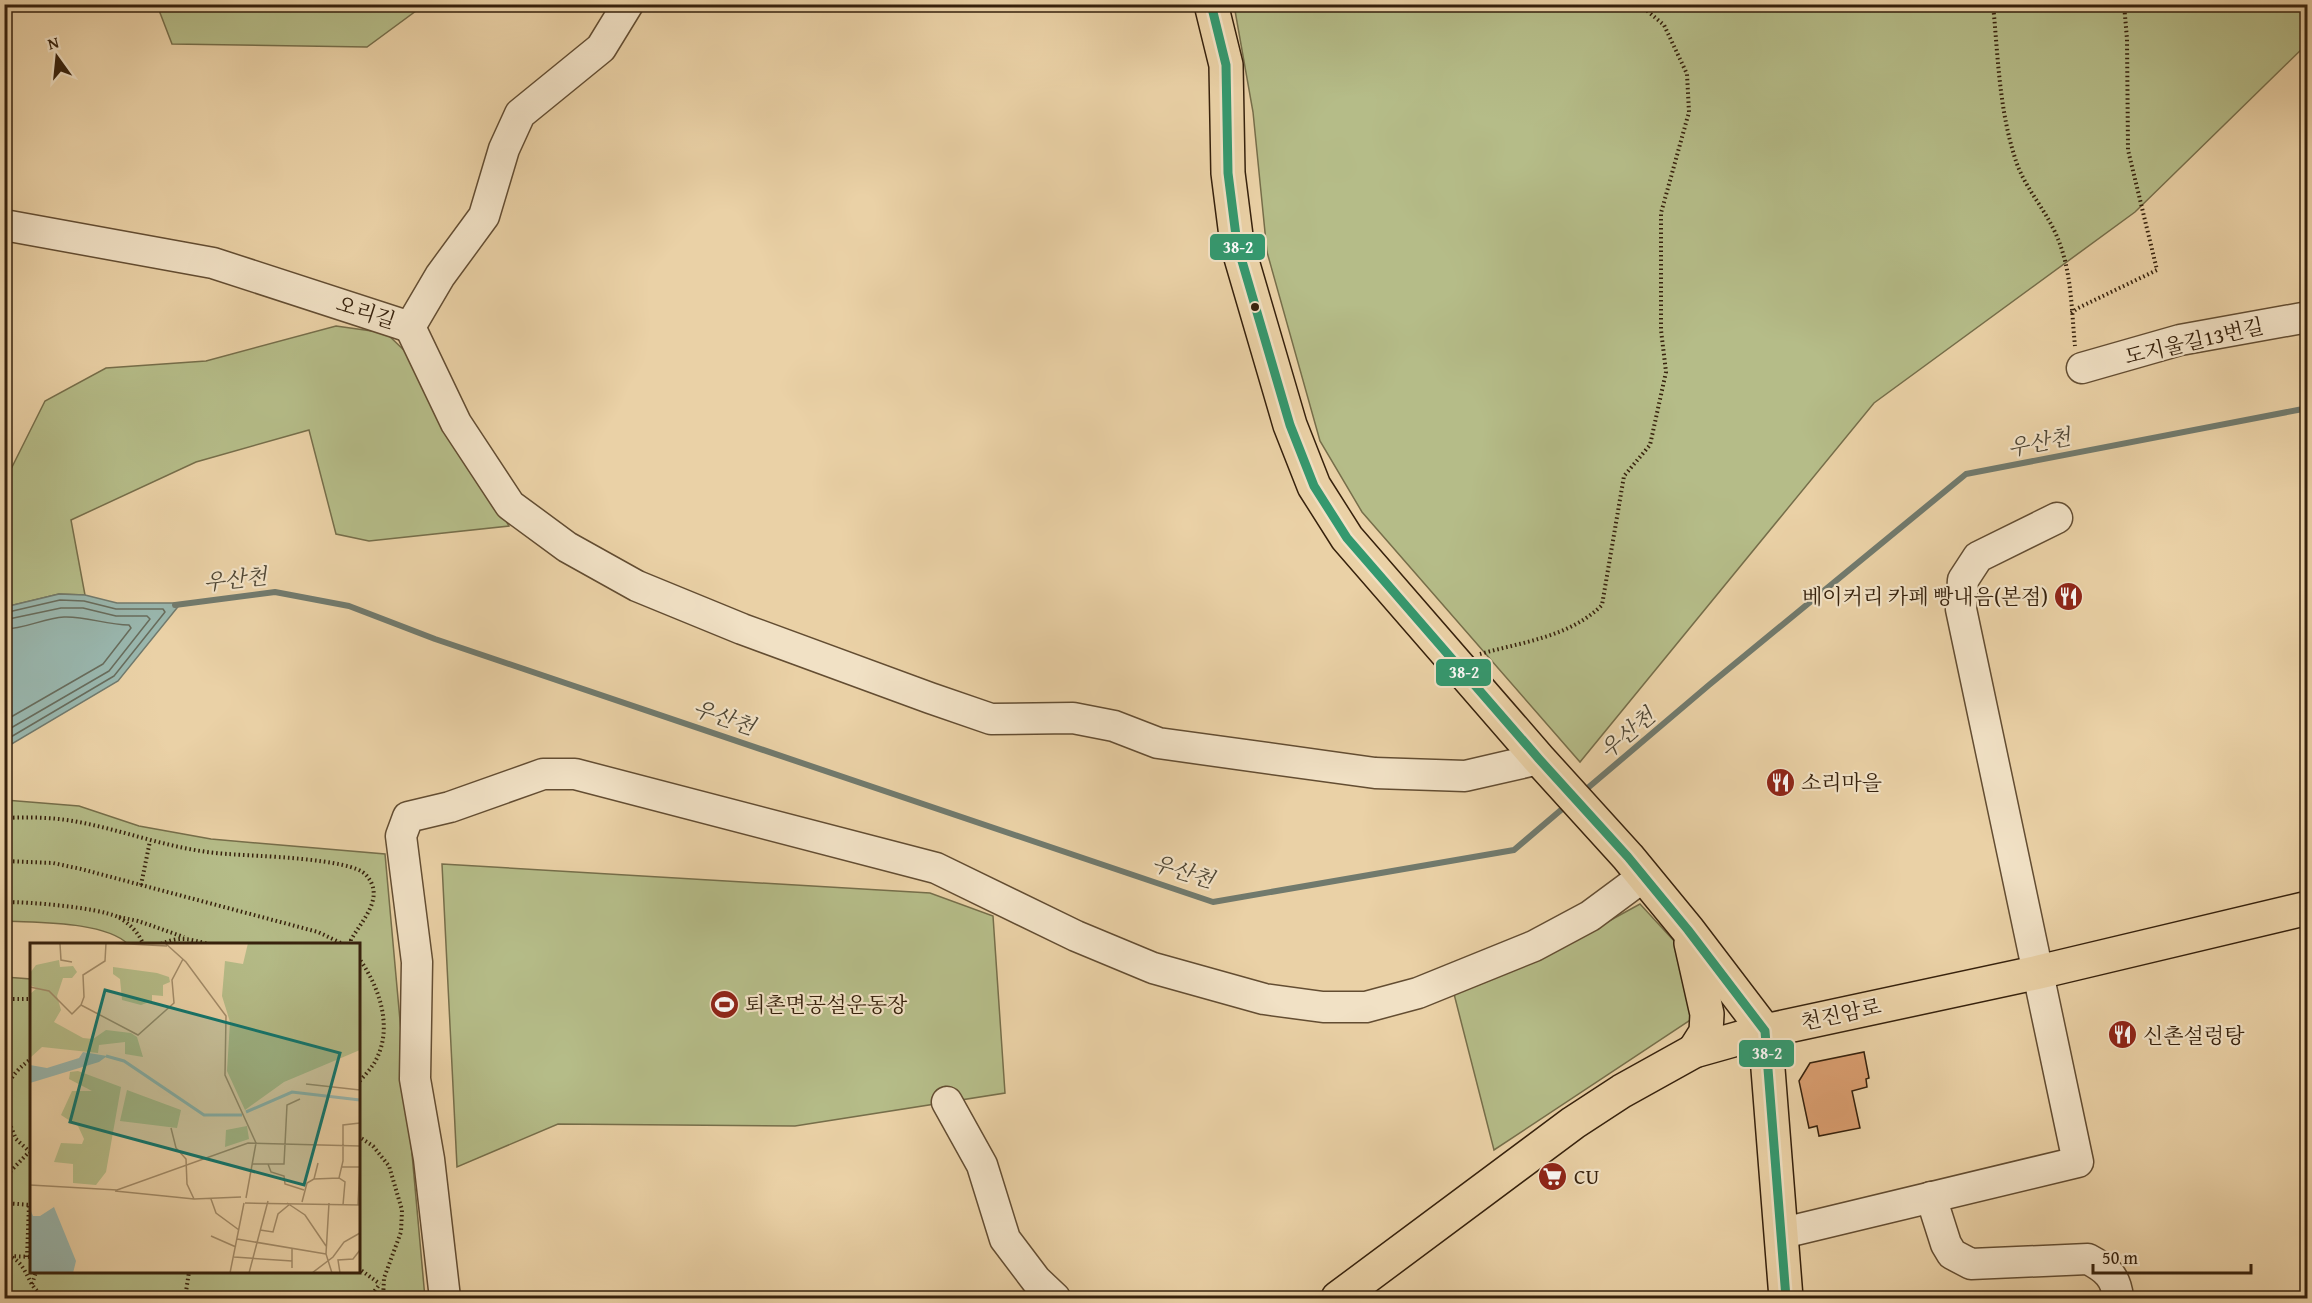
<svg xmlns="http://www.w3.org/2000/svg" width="2312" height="1303" viewBox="0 0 2312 1303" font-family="'Gentium Book Plus','Noto Serif KR',serif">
  <rect width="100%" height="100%" fill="#ead1a6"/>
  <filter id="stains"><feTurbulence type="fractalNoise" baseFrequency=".00333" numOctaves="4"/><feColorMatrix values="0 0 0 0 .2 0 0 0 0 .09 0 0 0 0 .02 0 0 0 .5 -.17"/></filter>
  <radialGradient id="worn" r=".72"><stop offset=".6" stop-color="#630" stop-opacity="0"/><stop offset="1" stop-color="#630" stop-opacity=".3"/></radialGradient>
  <g fill="#b5bc88" stroke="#766e4a" stroke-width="1.5">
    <path d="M 2307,4 L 2307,44 L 2135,212 L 1874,403 L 1580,762 L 1362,512 L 1320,441 L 1267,252 L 1253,112 L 1234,5 Z"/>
    <path d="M 157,5 L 424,5 L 367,47 L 172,44 Z"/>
    <path d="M 336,326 L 386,333 L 410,356 L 509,526 L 369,541 L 336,534 L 309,430 L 196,462 L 71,520 L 85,595 L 59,594 L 5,607 L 4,477 L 7,477 L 45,401 L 106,368 L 206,361 Z"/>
    <path d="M 5,800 L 79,806 L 139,826 L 211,839 L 385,854 L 425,1298 L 5,1298 L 5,977 L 31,979 L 32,1272 L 358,1272 L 358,944 L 128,944 C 103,921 38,923 5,921 Z"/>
    <path d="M 442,864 L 930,893 L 993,916 L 1005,1093 L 795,1126 L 558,1124 L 457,1167 Z"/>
    <path d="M 1640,904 L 1676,943 L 1692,1019 L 1494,1150 L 1454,994 L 1556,950 Z"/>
  </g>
  <path fill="#99b6ad" stroke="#717a6d" stroke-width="1.5" d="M 59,594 L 85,595 L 117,603 L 181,603 L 118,681 L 5,748 L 5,607 Z"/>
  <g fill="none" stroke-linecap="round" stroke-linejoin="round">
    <g stroke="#686c5c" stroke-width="1.5">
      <path d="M 4,613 L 60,600 L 84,601 L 116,609 L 163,609 L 165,612 L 114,676 L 4,741"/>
      <path d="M 4,620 L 61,608 L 83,608 L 116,616 L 147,616 L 150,619 L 109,671 L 4,732"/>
      <path d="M 4,629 C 25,629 44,618 64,617 C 86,616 106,625 129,625 L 131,628 L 103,664 L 4,721"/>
    </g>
    <g stroke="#717a6d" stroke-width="6">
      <path d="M 175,605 L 275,592 L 349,606 L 435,639 L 1213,902 L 1514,850 L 1568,804"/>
      <path d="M 1583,792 L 1709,685 L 1966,474 L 2308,408"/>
    </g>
  </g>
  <path fill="#d89c6e" stroke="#36210c" stroke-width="1.5" d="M 1864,1052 L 1869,1078 L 1866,1079 L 1867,1087 L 1852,1091 L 1860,1128 L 1819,1136 L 1817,1126 L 1809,1128 L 1799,1081 L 1810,1063 Z"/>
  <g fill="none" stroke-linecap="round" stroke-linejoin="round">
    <defs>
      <g id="minor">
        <path d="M 4,225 L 213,263 L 410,327 L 440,276 L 484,216 L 504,149 L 520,114 L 601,48 L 628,4"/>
        <path d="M 410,327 L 456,423 L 510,505 L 567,547 L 637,586 L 742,629 L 930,698 L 991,719 L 1073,718 L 1114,726 L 1158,743 L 1375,773 L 1465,776 L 1539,759"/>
        <path d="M 2082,368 L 2180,340 L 2308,317"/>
        <path d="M 947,1102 L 982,1165 L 1005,1239 L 1036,1280 L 1055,1298"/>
        <path d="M 1931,1197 L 1946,1244 L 1952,1254 L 1971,1264 L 2088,1259 C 2107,1269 2116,1277 2118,1298"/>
        <path d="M 1783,1233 L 2078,1162 L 1961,609 L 1963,580 L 1978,557 L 2057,518"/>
        <path d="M 445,1298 L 429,1159 L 415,1079 L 417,962 L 401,836 L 408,817 L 450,807 L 543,774 L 575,774 L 936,868 L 1076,936 L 1153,968 L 1264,999 L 1323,1007 L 1366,1007 L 1418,993 L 1534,946 L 1590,916 L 1644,876"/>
      </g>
      <g id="major">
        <path d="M 1211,4 L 1226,65 L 1228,173 L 1237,244 L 1290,425 L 1314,486 L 1347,538 L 1539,759 L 1628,857 L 1688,930 L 1765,1031 L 1786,1298"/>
        <path d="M 1691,943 L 1707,1014 L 1706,1032 L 1694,1051"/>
        <path d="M 1338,1298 L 1573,1123 L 1622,1091 L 1694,1051 L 1765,1031 L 2039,972 L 2308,908"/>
      </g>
    </defs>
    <use href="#minor" stroke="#634d32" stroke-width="33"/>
    <use href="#major" stroke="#36210c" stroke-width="36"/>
    <g stroke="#36210c" stroke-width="4" stroke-dasharray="1.5 3" stroke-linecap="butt">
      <path d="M 1993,4 C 1998,56 1999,108 2015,158 C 2023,185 2042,205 2054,230 C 2072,267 2071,306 2075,346"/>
      <path d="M 2071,313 L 2078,308 L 2157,270 L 2128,150 L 2127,39 L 2124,4"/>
      <path d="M 1480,654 C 1522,642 1570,637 1602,605 L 1624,476 L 1650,445 L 1666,372 L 1661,330 L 1661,213 L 1689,112 L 1687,74 L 1664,25 L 1639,4"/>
      <path d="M 4,818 C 27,817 50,817 73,821 C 125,830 174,851 228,854 C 253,856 352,858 366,875 C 386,897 362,920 351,940 L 352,944"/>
      <path d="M 4,861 L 53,863 L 81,869 L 318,932 L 343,944"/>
      <path d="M 141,885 L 150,841"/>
      <path d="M 4,902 C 31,902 95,907 118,917 C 129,923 139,933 143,944"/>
      <path d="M 119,917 L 138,921 L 184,937"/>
      <path d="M 161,944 C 179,936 190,939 208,944"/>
      <path d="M 358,957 C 380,987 395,1031 373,1065 C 369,1071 363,1077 358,1083"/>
      <path d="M 4,999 L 32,999"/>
      <path d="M 4,1103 C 5,1082 16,1070 32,1058"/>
      <path d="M 4,1110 L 16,1139 L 32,1154"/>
      <path d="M 358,1136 L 373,1146 L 389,1166 L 402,1210 L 401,1232 L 384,1278 L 383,1298"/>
      <path d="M 4,1178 L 29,1152"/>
      <path d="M 4,1203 L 31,1205"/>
      <path d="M 4,1254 C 33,1262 23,1292 51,1298"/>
      <path d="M 10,1256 L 32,1257"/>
      <path d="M 27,1257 L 29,1205"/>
      <path d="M 358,1268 L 380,1284"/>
      <path d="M 32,1284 L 36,1272"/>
      <path d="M 185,1298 L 189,1272"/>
      <path d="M 369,1298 L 380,1284"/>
    </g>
    <use href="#minor" stroke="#f1e1c5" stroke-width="30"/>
    <use href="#major" stroke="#ead1a6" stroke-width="33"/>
    <defs>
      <path id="bus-1" d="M 1211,4 L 1226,65 L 1228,173 L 1237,244 L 1290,425 L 1314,486 L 1347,538 L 1539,759 L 1628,857 L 1688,930 L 1765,1031 L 1786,1298"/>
    </defs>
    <use href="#bus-1" stroke="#f1e1c5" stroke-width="14"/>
    <use href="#bus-1" stroke="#34996f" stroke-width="9"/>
  </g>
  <defs>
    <symbol id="restaurant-disc" viewBox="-11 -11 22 22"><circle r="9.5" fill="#8f2418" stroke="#f1e1c5"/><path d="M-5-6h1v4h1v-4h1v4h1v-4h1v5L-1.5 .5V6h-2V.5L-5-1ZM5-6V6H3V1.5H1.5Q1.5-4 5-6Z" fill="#fff"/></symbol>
    <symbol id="stadium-disc" viewBox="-11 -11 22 22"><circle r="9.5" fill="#8f2418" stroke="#f1e1c5"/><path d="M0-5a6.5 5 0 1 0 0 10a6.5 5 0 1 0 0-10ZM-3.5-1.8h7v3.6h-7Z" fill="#fff"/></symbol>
    <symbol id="supermarket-disc" viewBox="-11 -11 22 22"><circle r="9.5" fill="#8f2418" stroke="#f1e1c5"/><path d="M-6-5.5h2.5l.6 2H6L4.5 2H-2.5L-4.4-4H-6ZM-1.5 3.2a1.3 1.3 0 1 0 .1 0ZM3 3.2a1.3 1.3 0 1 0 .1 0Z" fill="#fff"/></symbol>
  </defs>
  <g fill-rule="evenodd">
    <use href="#restaurant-disc" x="2052" y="580" width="33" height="33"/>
    <use href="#restaurant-disc" x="1764" y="766" width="33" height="33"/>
    <use href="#stadium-disc" x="708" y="988" width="33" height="33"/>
    <use href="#restaurant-disc" x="2106" y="1018" width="33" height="33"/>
    <use href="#supermarket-disc" x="1536" y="1160" width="33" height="33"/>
  </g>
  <circle fill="#36210c" stroke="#f1e1c5" stroke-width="2" cx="1255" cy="307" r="5"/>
  <g text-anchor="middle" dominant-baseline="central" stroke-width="4.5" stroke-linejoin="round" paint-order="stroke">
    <g font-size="21" fill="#36210c" stroke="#f1e1c5">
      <text transform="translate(366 312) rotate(18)">오리길</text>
      <text transform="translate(2194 341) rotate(-13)">도지울길13번길</text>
      <text transform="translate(1841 1014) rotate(-12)">천진암로</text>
    </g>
    <g font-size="21" fill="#36210c" stroke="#f1e1c5" text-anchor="start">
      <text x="2048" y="596" text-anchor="end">베이커리 카페 빵내음(본점)</text>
      <text x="1801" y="782">소리마을</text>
      <text x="745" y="1004">퇴촌면공설운동장</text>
      <text x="2143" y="1035">신촌설렁탕</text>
      <text x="1574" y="1176">CU</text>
    </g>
    <g font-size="22" font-style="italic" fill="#4f4634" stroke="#f1e1c5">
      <text transform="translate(2039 442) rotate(-11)">우산천</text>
      <text transform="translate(235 579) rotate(-6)">우산천</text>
      <text transform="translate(724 717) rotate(19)">우산천</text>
      <text transform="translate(1627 733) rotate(-40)">우산천</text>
      <text transform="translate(1183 871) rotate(17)">우산천</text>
    </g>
  </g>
  <g transform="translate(30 943)">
    <rect width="330" height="330" fill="#ead1a6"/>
    <path d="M 218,0 L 330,0 L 330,107 L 254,139 L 215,167 L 197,128 L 200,79 L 192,53 L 195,18 L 213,21 ZM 29,17 L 30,24 L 43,23 L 47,29 L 42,35 L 33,35 L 27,53 L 31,67 L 24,79 L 53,95 L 63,96 L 76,87 L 101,90 L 107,94 L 113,114 L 95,111 L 95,99 L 69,102 L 68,110 L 12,104 L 0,115 L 0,51 L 7,45 L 0,42 L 0,30 L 6,22 ZM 83,24 L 127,30 L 139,34 L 140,39 L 133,42 L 133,53 L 122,52 L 122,58 L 111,62 L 92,57 L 90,36 L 83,31 ZM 48,128 L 91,144 L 76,229 L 66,242 L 43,240 L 43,221 L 24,219 L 31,200 L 52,201 L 54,196 L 48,183 L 31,172 L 42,148 L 62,148 L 39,136 L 40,129 ZM 97,147 L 151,167 L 147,185 L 90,178 ZM 217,183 L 219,196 L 195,204 L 196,187 Z" fill="#b5bc88"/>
    <path d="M 53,109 L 77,113 L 69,119 L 0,140 L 0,122 L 17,125 L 49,115 ZM 24,264 L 46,318 L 43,330 L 0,330 L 0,266 L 3,273 L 10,273 Z" fill="#99b6ad"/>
    <path fill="none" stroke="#99b6ad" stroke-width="3" d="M 76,113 L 94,118 L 174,172 L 212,172M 216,169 L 262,149 L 330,157"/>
    <path fill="none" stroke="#a28b68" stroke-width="1.5" d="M 81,0 L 137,3M 135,0 L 156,19 L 196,73 L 195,132 L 226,200 L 216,255M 30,1 L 31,17 L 42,19M 0,44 L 19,48 L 42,71 L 51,62 L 108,92 L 144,60 L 142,37 L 153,16M 51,62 L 54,54 L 53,32 L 75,18 L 76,0M 276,141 L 330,147M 141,185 L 146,205 L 156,216 L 157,241 L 164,256M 222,221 L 254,221 L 257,162 L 270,156M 238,221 L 241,229 L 254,233 L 255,241 L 274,247M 311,224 L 330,224M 309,235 L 313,218 L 313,182 L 330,180M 284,236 L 309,235 L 315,239 L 313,262M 0,242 L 87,247 L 218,200 L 330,203M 85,248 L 164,256 L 211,254M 181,256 L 186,270 L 209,287M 272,259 L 277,240 L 284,236 L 288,220M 215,260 L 330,262M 257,260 L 275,272 L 296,303M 299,260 L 296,311 L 302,330M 328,262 L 330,219M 230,287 L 243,289 L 248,271 L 260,261M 181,293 L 206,304M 207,296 L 296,311M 262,306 L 262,325M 204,314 L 262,318M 200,330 L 214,260M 219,330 L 238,258M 282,330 L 303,314 L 314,299 L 330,290M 310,330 L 308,317 L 323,316 L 330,307"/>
    <path fill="#0f766e" fill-opacity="0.15" stroke="#0f766e" stroke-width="3" d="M 75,47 L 310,110 L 274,242 L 40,179 Z"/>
    <rect width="330" height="330" fill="none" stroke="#36210c" stroke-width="3"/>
  </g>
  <g stroke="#f1e1c5" stroke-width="2">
    <rect x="1209" y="233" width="57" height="28" rx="6" fill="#34996f"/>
    <rect x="1435" y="658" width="57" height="29" rx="6" fill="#34996f"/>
    <rect x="1738" y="1039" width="57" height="29" rx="6" fill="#34996f"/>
  </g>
  <g font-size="16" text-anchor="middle" font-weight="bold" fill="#fff">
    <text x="1238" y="253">38-2</text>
    <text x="1464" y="678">38-2</text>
    <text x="1767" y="1059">38-2</text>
  </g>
  <rect width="2312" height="1303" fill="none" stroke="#ead1a6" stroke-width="24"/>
  <rect x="6" y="6" width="2300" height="1291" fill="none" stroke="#36210c" stroke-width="3"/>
  <rect x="12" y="12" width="2288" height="1279" fill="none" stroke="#36210c" stroke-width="1.5"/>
  <g transform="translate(57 57) rotate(345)" stroke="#f1e1c5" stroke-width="4.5" paint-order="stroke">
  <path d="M0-4.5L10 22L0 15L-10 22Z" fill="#36210c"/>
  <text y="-9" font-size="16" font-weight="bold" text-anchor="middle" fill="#36210c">N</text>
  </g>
  <path d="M2093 1264v9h158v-9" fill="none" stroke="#36210c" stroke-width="3"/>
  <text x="2102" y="1264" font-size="18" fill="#36210c" stroke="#f1e1c5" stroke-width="4.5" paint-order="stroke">50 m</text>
  <rect width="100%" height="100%" filter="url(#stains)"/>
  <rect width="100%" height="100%" fill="url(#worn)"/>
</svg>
